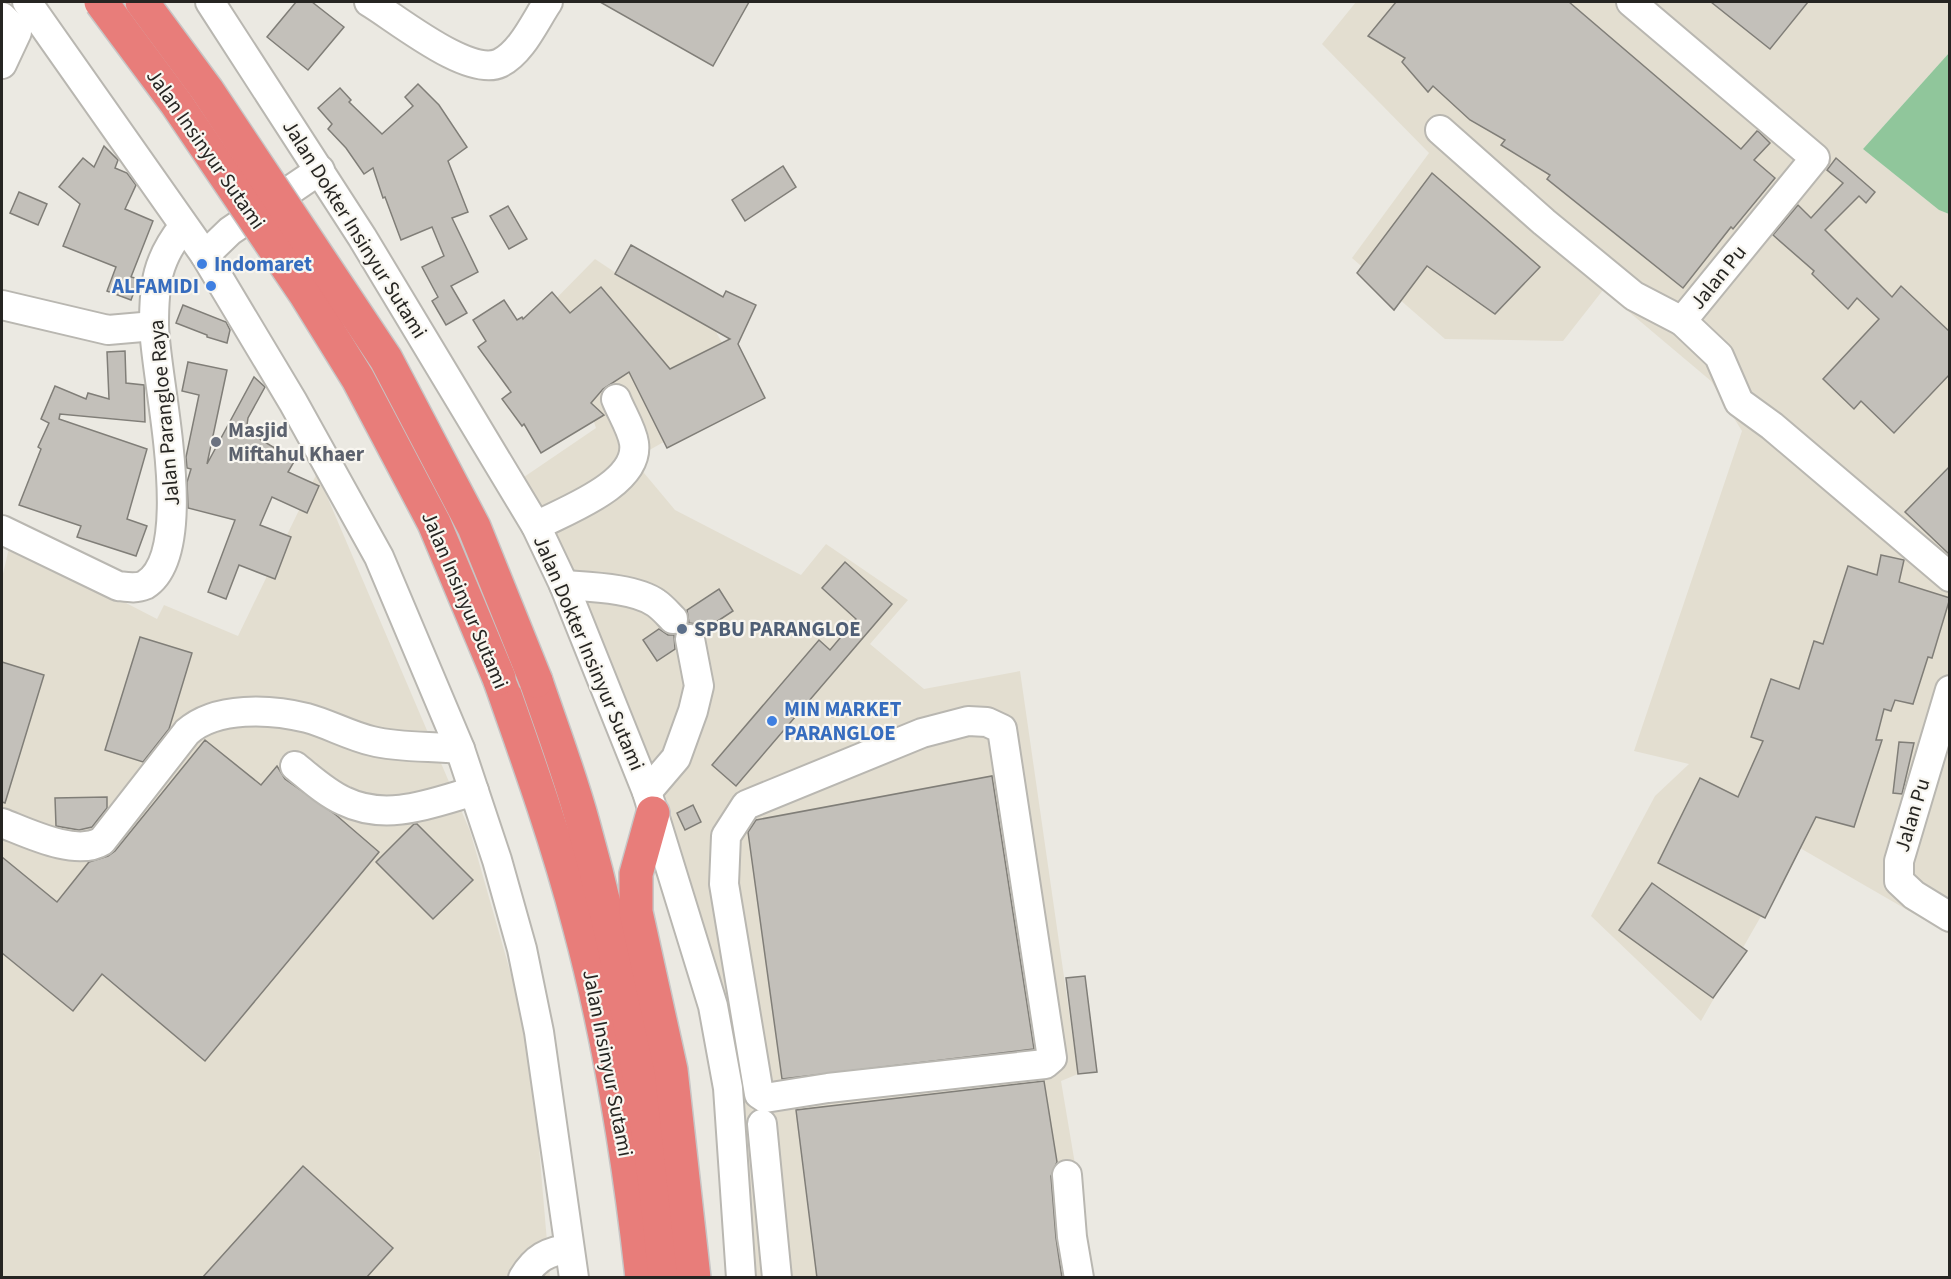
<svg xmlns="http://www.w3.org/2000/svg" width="1951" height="1279" viewBox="0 0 1951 1279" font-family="'Source Sans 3',sans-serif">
  <rect width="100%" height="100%" fill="#ebe9e2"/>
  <g fill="#e3ded0">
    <path d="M 1356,2 L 1949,2 L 1949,53 L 1863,149 L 1939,210 L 1949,214 L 1949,934 L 1800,848 L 1701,1021 L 1591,916 L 1655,796 L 1689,764 L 1634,751 L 1742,431 L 1711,381 L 1603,290 L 1563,341 L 1445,339 L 1352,258 L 1429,153 L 1322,44 Z"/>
    <path d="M 595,259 L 637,287 L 711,323 L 750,393 L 646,452 L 644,473 L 675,510 L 801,575 L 826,544 L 908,600 L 870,644 L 924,689 L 1020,671 L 1078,1074 L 1061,1081 L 1094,1277 L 748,1277 L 722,1001 L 621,688 L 563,553 L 524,477 L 596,428 L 584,392 L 531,324 Z"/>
    <path d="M 317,473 L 470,831 L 530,1041 L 550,1277 L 2,1278 L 2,578 L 9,548 L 70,574 L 157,619 L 164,605 L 238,636 Z"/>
  </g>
  <path fill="#90c69b" d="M 1949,53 L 1949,214 L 1939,210 L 1863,149 Z"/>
  <g fill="#c3c0ba" stroke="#807e78" stroke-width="1.5">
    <path d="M 296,2 L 312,2 L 344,27 L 308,70 L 267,37 Z"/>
    <path d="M 600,2 L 749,2 L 713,66 Z"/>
    <path d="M 1396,2 L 1569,2 L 1741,149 L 1757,131 L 1759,132 L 1770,143 L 1754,160 L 1775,178 L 1733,229 L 1731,227 L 1683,288 L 1547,179 L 1550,175 L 1501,145 L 1505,140 L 1470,120 L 1433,86 L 1428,92 L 1402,62 L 1405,58 L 1368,36 Z"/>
    <path d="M 1711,2 L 1808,2 L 1770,49 Z"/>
    <path d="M 418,84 L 439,105 L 467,147 L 448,161 L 468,212 L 452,218 L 478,272 L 451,286 L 467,313 L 446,325 L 432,301 L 438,297 L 422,267 L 444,256 L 432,227 L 401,240 L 385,197 L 383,198 L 373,168 L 364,174 L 346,148 L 328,129 L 332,124 L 318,108 L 340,88 L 351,100 L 349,102 L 382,134 L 413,106 L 405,97 Z"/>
    <path d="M 104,146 L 118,160 L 115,168 L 127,173 L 136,185 L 125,209 L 153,221 L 131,277 L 139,279 L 131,300 L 107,291 L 116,267 L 63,246 L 80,204 L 59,187 L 83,158 L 94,167 Z"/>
    <path d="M 1836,158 L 1875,192 L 1866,203 L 1859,196 L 1825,230 L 1892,297 L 1901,286 L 1950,332 L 1950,374 L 1894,433 L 1861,401 L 1854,409 L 1823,379 L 1879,319 L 1857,298 L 1848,309 L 1812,274 L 1814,271 L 1773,235 L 1798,205 L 1811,218 L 1843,183 L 1827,170 Z"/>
    <path d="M 783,166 L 796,187 L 745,221 L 732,200 Z"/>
    <path d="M 1432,173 L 1540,267 L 1495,314 L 1427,266 L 1394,310 L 1357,273 Z"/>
    <path d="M 19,192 L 47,204 L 38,225 L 10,213 Z"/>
    <path d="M 508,206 L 527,239 L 509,249 L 490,216 Z"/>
    <path d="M 631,245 L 723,297 L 726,291 L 756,305 L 738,344 L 765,398 L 667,448 L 629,372 L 603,389 L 591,403 L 604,415 L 541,453 L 524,424 L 522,426 L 502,399 L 511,392 L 478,347 L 486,341 L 473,320 L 504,300 L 517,320 L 522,317 L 523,319 L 552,292 L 570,313 L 601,287 L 670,369 L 730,339 L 615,274 Z"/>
    <path d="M 183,305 L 226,322 L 230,330 L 227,343 L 207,337 L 207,335 L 176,323 Z"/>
    <path d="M 125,351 L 126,383 L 144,385 L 145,422 L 60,414 L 59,419 L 147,449 L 127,519 L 147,526 L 136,556 L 77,537 L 81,526 L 19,505 L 41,449 L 38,447 L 49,423 L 41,419 L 55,386 L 86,399 L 88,393 L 109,399 L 107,352 Z"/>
    <path d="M 188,362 L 227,370 L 207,464 L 254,377 L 265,387 L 248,418 L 246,431 L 295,460 L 288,472 L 319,486 L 307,513 L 272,497 L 260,525 L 291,537 L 275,579 L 239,565 L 226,599 L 208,592 L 235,520 L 188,508 L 187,482 L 191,469 L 187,468 L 186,457 L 199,395 L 182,391 Z"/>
    <path d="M 1950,466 L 1950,555 L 1905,512 Z"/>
    <path d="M 1881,555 L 1904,560 L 1899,582 L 1950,598 L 1932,658 L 1928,657 L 1913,704 L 1895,700 L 1891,711 L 1884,709 L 1876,740 L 1882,740 L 1854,827 L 1816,817 L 1765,918 L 1658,863 L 1700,778 L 1738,797 L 1763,741 L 1751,737 L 1771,679 L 1799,689 L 1814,641 L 1823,644 L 1848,566 L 1877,575 Z"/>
    <path d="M 845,562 L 892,604 L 736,786 L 712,765 L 819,640 L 830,650 L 856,619 L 822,588 Z"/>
    <path d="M 719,589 L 733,611 L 704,630 L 696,624 L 689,623 L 687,610 Z"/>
    <path d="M 659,629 L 668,635 L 674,635 L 675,649 L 657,661 L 643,640 Z"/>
    <path d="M 140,637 L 192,653 L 169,729 L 143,762 L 105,750 Z"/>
    <path d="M 2,662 L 44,675 L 5,803 L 2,802 Z"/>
    <path d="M 205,740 L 261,785 L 277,766 L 285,779 L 336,815 L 379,852 L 205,1061 L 102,974 L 73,1011 L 2,953 L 2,857 L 57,902 L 89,862 L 108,856 L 115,851 Z"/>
    <path d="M 1899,742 L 1914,743 L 1902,794 L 1893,793 Z"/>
    <path d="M 992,776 L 1034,1049 L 782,1079 L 748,832 L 756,820 Z"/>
    <path d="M 107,797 L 107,808 L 92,827 L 79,830 L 56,826 L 55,798 Z"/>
    <path d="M 693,805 L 701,822 L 685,830 L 677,813 Z"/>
    <path d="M 414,824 L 417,824 L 473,880 L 433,919 L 376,862 Z"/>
    <path d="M 1652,883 L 1747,951 L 1713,998 L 1619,930 Z"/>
    <path d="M 1085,976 L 1097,1072 L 1078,1074 L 1066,978 Z"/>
    <path d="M 1044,1081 L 1057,1162 L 1051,1176 L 1056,1238 L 1062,1278 L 817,1278 L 796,1110 Z"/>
    <path d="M 303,1166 L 393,1248 L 366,1278 L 202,1278 Z"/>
  </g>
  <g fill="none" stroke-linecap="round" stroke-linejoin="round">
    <defs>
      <g id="minor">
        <path d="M 27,2 L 205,255 L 293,402 L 379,557 L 460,749 L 497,860 L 522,949 L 539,1032 L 574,1278"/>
        <path d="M 210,2 L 362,237 L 536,526 L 564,585 L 647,792 L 713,1006 L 728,1088 L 741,1278"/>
        <path d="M 369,2 C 396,18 469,78 500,63 C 522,52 535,21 548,2"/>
        <path d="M 1631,2 L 1815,158 L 1682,321 L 1719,356 L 1739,402 L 1772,426 L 1950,577"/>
        <path d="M 2,17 L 17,32 L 2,64"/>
        <path d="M 1440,130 L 1544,222 L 1634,296 L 1682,321"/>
        <path d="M 205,255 L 230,231 L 320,170"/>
        <path d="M 2,305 L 108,330 L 154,326"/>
        <path d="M 536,526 C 564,511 640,484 634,443 C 632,429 621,412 616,399"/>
        <path d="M 2,530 L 118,586 C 127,587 136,589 145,585 C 199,552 155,380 154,325 C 154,283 157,260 183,227"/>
        <path d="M 564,585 C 589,587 635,588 656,603 C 662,607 668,614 673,619"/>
        <path d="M 1950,690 L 1899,861 L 1899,881 L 1914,895 L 1950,917"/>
        <path d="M 968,721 L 987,722 L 1002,729 L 1052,1058 L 1045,1064 L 828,1088 L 765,1098 L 759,1094 L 724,884 L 726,836 L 746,805 L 922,733 Z"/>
        <path d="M 295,766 C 310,778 326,793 344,801 C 387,822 432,803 474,791"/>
        <path d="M 647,792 L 676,758 L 693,711 L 699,686 L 690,639"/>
        <path d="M 2,823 C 28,833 76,857 102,841 L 187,732 C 216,706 271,709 307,718 C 329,724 350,736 372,741 C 400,748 432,746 460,749"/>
        <path d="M 762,1124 L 777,1278"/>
        <path d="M 1067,1175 L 1072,1237 L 1079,1278"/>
        <path d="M 523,1278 C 535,1258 548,1251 569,1249"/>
      </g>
      <g id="highway">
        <path d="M 499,678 C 528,760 557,841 579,925 C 610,1040 629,1159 642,1278"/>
        <path d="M 536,681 C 552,728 570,775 583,823 C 625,971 651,1124 665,1278"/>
        <path d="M 653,813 L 636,874 L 636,912 L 671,1070 L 694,1278"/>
      </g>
    </defs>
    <use href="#minor" stroke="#b9b7b1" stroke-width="32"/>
    <use href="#highway" stroke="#c7c6c6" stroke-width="36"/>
    <use href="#minor" stroke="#fff" stroke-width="28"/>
    <use href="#highway" stroke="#e87d7a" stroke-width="33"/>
    <defs>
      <g id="highway-bridge">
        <path d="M 101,2 L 176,103 L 306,295 L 358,379 L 434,523 L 499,678"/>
        <path d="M 142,2 L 207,90 L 386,359 L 474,527 L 536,681"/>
      </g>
    </defs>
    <use href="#highway-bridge" stroke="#c7c6c6" stroke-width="36" stroke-linecap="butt"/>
    <use href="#highway-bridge" stroke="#e87d7a" stroke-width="33"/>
  </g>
  <g fill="#3f7fe0" stroke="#f8f6f0" stroke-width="2">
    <circle cx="202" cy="264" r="6"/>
    <circle cx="211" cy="286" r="6"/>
    <circle cx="772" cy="721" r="6"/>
  </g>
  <circle fill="#6b7280" stroke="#f8f6f0" stroke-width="2" cx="216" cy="442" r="6"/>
  <circle fill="#5c6f8a" stroke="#f8f6f0" stroke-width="2" cx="682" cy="629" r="6"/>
  <g text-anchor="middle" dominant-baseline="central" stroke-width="4.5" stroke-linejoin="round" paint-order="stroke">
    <g font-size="21" fill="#262522" stroke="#f8f6f0">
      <text transform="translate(206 149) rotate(55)">Jalan Insinyur Sutami</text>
      <text transform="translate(355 229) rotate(58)">Jalan Dokter Insinyur Sutami</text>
      <text transform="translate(1718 277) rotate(-51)">Jalan Pu</text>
      <text transform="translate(164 413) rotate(-95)">Jalan Parangloe Raya</text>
      <text transform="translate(465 600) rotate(67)">Jalan Insinyur Sutami</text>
      <text transform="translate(589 653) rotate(67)">Jalan Dokter Insinyur Sutami</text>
      <text transform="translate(1912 815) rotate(-73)">Jalan Pu</text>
      <text transform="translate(608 1063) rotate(79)">Jalan Insinyur Sutami</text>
    </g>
    <g font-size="21" font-weight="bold" fill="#366cbe" stroke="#f8f6f0" text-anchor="start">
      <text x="214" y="264">Indomaret</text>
      <text x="199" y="286" text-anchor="end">ALFAMIDI</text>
      <text x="784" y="709">MIN MARKET<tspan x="784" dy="24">PARANGLOE</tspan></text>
    </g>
    <g font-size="21" font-weight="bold" fill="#5b616d" stroke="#f8f6f0" text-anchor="start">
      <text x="228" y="430">Masjid<tspan x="228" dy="24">Miftahul Khaer</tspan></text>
    </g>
    <g font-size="21" font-weight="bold" fill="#4e5e75" stroke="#f8f6f0" text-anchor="start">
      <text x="694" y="629">SPBU PARANGLOE</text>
    </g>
  </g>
  <rect width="1951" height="1279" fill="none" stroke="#262522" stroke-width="6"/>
</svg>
